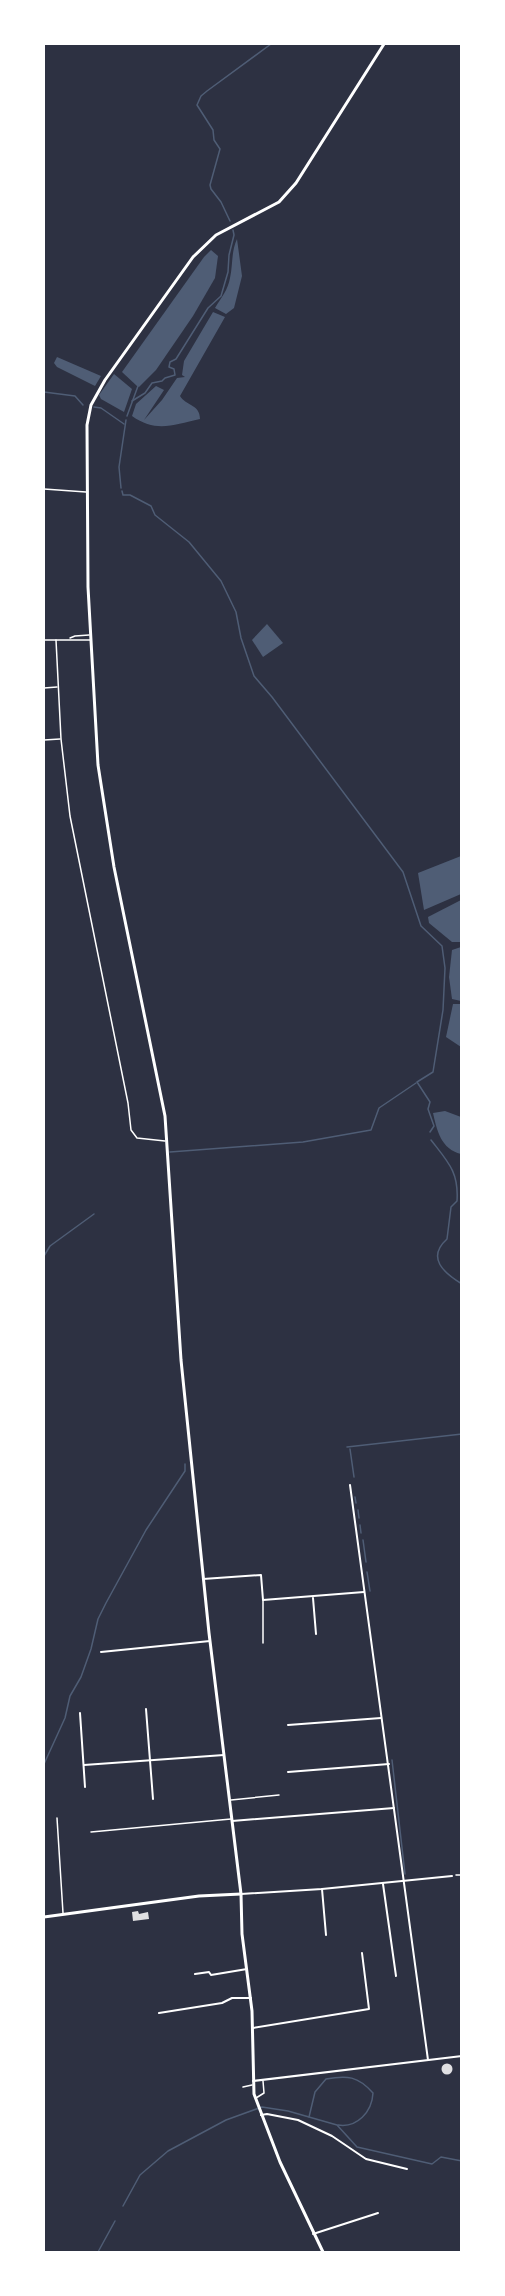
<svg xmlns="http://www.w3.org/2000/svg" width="505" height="2296" viewBox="0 0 505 2296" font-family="'Public Sans',sans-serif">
  <rect width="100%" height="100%" fill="#2d3142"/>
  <g fill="#4f5d75">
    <path d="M 237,239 L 242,276 L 234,308 L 226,314 L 215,308 C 221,298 228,290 230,278 C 233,265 231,252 237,239 Z"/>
    <path d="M 211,250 L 218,256 L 215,278 L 193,316 L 156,370 L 139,387 L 137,386 L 122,372 L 204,257 Z"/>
    <path d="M 213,312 L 225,317 L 180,396 C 186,406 200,404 200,419 C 173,425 156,433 132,416 L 136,404 L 156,386 L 164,390 L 144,420 L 162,400 L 177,378 L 185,377 L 182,375 L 184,361 Z"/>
    <path d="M 57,357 L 101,376 L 95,386 L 57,367 L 54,363 Z"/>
    <path d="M 114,374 L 132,389 L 124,412 L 101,399 L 99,395 Z"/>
    <path d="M 267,624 L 283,643 L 263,657 L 252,640 Z"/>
    <path d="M 461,856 L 461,894 L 424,910 L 418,873 Z"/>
    <path d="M 461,900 L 461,942 L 452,942 L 429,923 L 428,917 Z"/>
    <path d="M 461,947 L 462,947 L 461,1001 L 452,999 L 449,977 L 452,950 Z"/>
    <path d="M 453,1004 L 461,1004 L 461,1047 L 446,1037 Z"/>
    <path d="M 445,1111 L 461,1117 L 461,1154 C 441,1149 437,1131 433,1113 Z"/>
  </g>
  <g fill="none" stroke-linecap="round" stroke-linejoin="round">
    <g stroke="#4f5d75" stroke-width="1.5">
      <path d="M 230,221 L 221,202 L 211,189 L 210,185 L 220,149 L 214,140 L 213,130 L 197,105 L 201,96 L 207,91 L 271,44"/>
      <path d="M 44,392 L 75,396 L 83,405"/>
      <path d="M 132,401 L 145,393 L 152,383 L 162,381 L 165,378 L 175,375 L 174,369 L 169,367 L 170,362 L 176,359 L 208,308 L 221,296 L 228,272 L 229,255 L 234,235 L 233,230"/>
      <path d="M 94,407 L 101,408 L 124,424"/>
      <path d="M 127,416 L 138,386"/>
      <path d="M 121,488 L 119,467 L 126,420"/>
      <path d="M 122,491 L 123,495 L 130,495 L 151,506 L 155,515 L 189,542 L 221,581 L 236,612 L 241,638 L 254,676 L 272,697 L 403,872 L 421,926 L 442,946 L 445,968 L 443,1010 L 433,1072 L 417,1082 L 430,1102 L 428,1109 L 434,1126 L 430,1132"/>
      <path d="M 431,1140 C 448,1162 459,1172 457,1201 L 451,1207 L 447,1239 C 426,1258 444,1273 462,1284"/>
      <path d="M 170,1152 L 303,1142 L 371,1130 L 379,1108 L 416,1083"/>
      <path d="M 44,1256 L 50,1246 L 94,1214"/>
      <path d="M 347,1447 L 462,1434"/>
      <path d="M 350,1449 L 354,1477"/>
      <path d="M 355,1497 L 356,1503"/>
      <path d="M 358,1510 L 359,1518"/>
      <path d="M 360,1525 L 361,1533"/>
      <path d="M 363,1540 L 366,1562"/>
      <path d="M 367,1572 L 370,1591"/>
      <path d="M 392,1760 L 405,1874"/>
      <path d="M 44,1764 L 65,1718 L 70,1696 L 81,1677 L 91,1649 L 98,1619 L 106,1603 L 146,1530 L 185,1471 L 185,1464"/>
      <path d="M 309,2117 L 315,2092 L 326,2079 C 347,2075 358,2076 373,2093 C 372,2112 357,2128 338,2125"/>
      <path d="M 123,2206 L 140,2175 L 168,2151 L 226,2120 L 262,2107 L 288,2111 L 337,2125 L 357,2147 L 432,2164 L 441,2157 L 462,2161"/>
      <path d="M 98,2252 L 115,2221"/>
    </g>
  </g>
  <g fill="#e0e0e3">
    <path d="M 138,1911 L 139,1914 L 148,1912 L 149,1919 L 133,1921 L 132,1912 Z"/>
    <circle cx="447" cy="2069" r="5.5"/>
  </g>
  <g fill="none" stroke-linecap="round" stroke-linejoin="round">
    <path stroke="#fff" stroke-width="1.5" d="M 456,1875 L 462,1875"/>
    <g stroke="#fff" stroke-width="1.5">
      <path d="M 44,489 L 86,492"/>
      <path d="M 70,638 L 75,636 L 89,635"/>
      <path d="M 44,640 L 90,640"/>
      <path d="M 56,640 L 61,739 L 70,816 L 128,1103 L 131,1130 L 137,1138 L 165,1141"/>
      <path d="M 44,688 L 57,687"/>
      <path d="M 44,740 L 60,739"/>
      <path d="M 263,1600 L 263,1643"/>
      <path d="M 231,1800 L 279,1795"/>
      <path d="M 57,1818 L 63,1913"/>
      <path d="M 91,1832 L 231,1819"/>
      <path d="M 243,2087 L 252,2085"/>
      <path d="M 256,2098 L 264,2093 L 263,2081"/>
    </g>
    <g stroke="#fff" stroke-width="2">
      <path d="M 350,1485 L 428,2060"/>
      <path d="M 203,1579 L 261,1575 L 263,1600 L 364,1592"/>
      <path d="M 313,1598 L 316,1634"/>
      <path d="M 101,1652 L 210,1641"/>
      <path d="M 146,1709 L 153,1799"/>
      <path d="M 80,1713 L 85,1787"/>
      <path d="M 288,1725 L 381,1718"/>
      <path d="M 84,1765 L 224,1755"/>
      <path d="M 288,1772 L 389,1764"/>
      <path d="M 232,1821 L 394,1808"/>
      <path d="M 383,1884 L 396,1976"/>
      <path d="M 322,1889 L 326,1935"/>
      <path d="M 241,1894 L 322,1889 L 452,1876"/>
      <path d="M 195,1974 L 209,1972 L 211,1975 L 247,1969"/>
      <path d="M 159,2013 L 222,2003 L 232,1998 L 251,1998"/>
      <path d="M 253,2028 L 369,2009 L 362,1953"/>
      <path d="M 253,2081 L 462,2056"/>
      <path d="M 261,2115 L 267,2114 L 298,2120 L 332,2136 L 366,2159 L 407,2169"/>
      <path d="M 313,2234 L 378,2213"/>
    </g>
    <g stroke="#fff" stroke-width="3">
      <path d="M 44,1917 L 199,1896 L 241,1894"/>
      <path d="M 323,2252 L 280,2162 L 254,2094 L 252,2011 L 242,1934 L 241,1894 L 209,1633 L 181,1360 L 165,1116 L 114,867 L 98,765 L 88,587 L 87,425 L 91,405 L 105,380 L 193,257 L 216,235 L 279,202 L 296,183 L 384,44"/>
    </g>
  </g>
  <rect width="505" height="2296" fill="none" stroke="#ffffff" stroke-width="90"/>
</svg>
